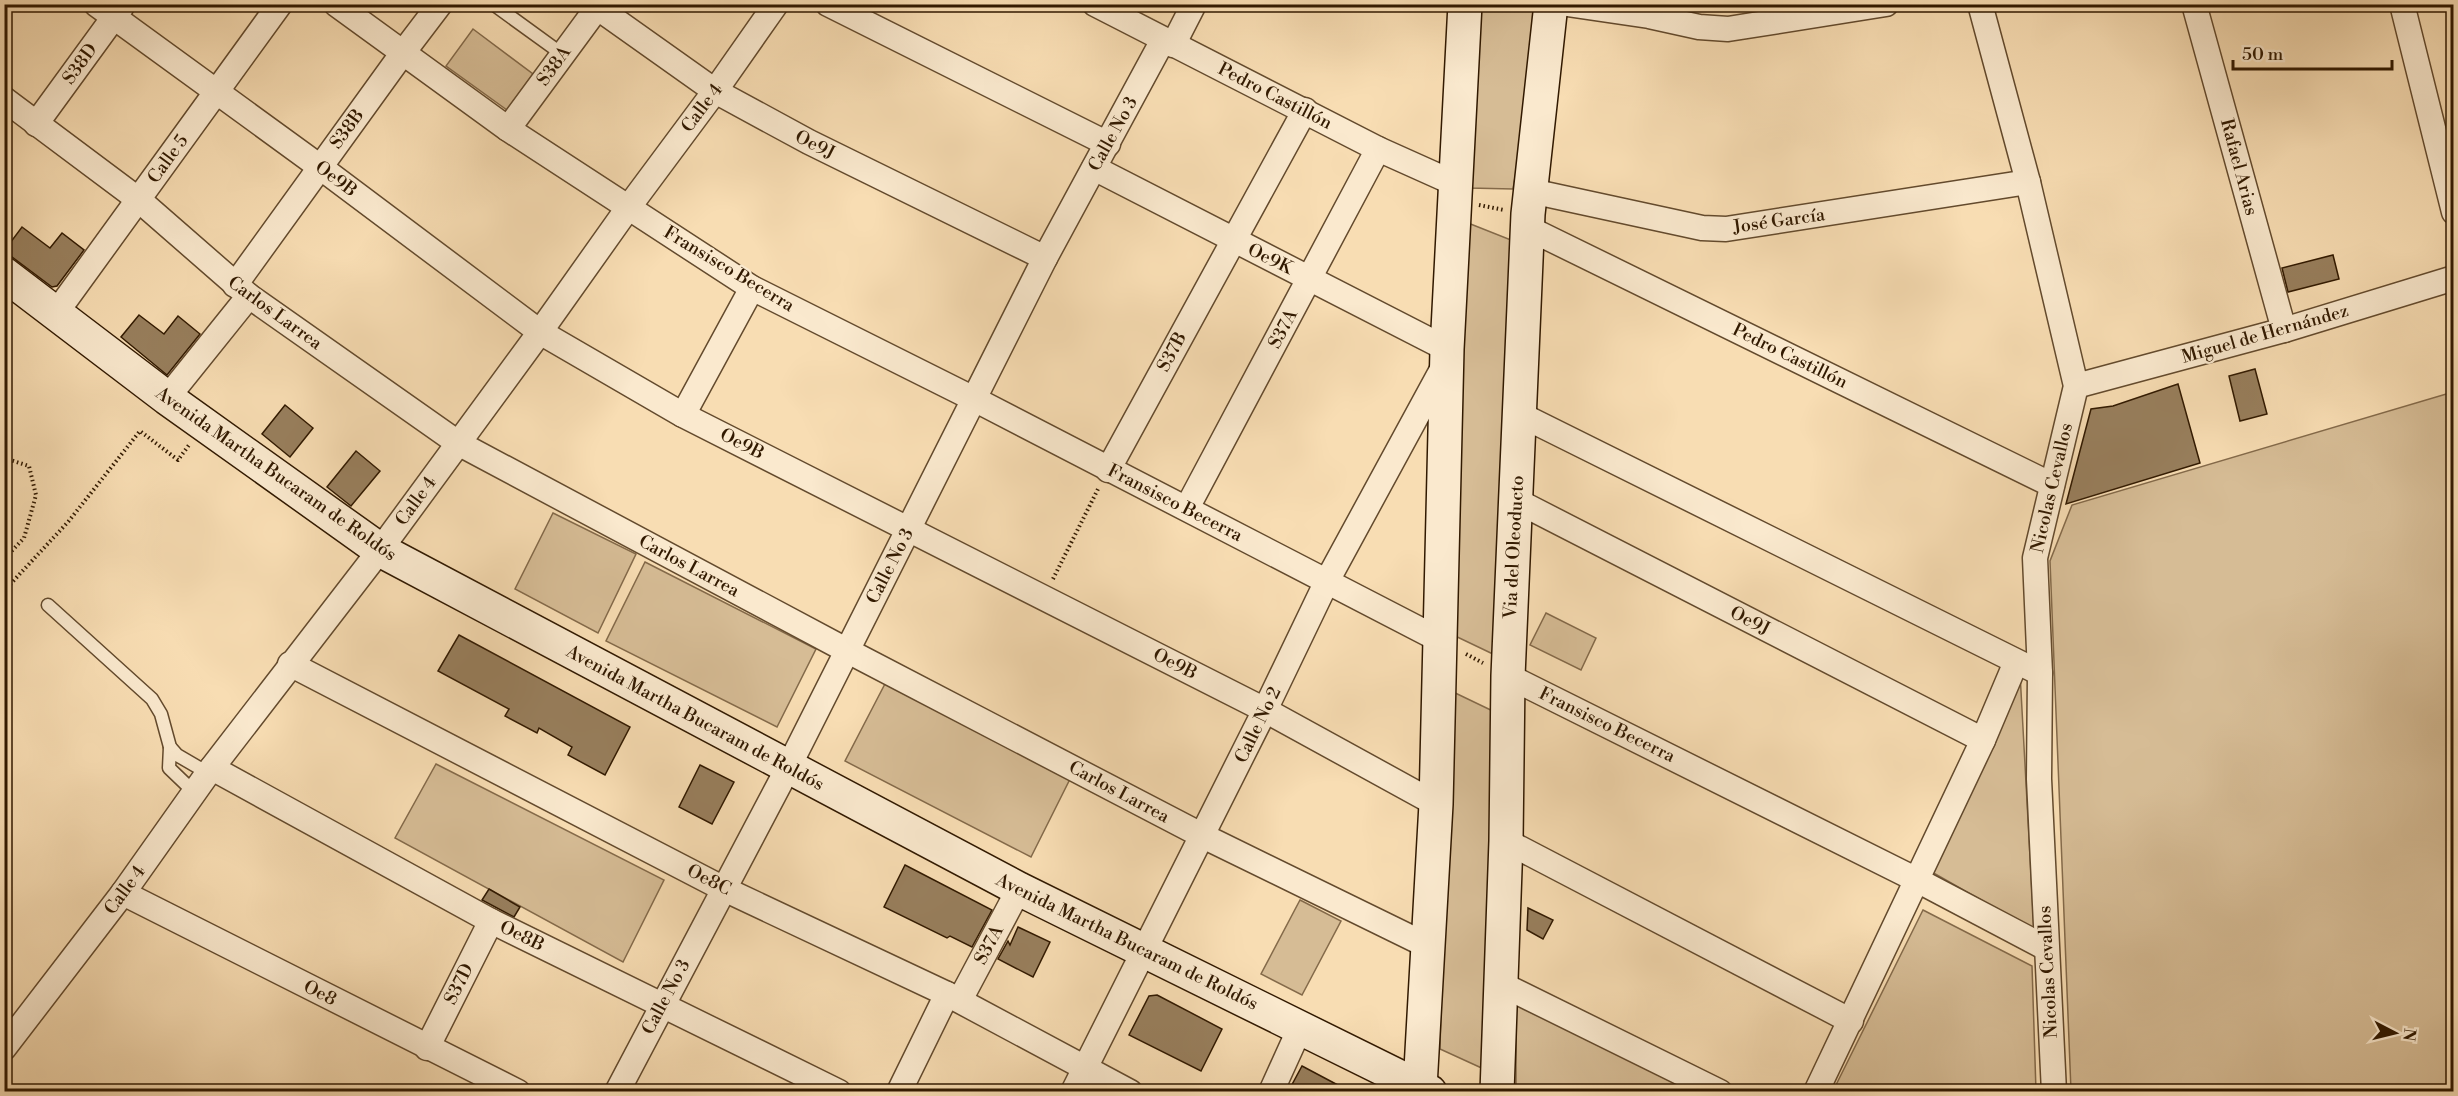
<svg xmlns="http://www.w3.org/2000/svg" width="2458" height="1096" viewBox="0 0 2458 1096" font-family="'Libre Bodoni',serif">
  <rect width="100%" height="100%" fill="#f8ddb3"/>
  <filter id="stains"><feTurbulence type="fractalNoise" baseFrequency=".00333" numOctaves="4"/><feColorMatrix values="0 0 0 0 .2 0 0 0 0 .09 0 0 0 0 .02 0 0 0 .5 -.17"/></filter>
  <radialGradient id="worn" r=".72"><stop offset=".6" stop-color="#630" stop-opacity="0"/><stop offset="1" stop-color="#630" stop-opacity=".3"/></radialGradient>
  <g fill="#d6bc95" stroke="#846a4a" stroke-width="1.5">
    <path d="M 1475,5 L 1533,5 L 1530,92 L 1513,189 L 1469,188 Z"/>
    <path d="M 473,29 L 533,74 L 507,110 L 446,66 Z"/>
    <path d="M 1463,221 L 1516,242 L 1495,655 L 1451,634 Z"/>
    <path d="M 2453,392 L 2453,1091 L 2071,1091 L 2050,561 L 2072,505 Z"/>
    <path d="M 553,513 L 636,554 L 598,633 L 515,589 Z"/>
    <path d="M 645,562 L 816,649 L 777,727 L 606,641 Z"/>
    <path d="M 1546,613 L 1596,638 L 1581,670 L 1530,645 Z"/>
    <path d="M 2020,673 L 2034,930 L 1930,871 Z"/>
    <path d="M 887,680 L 1072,775 L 1031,857 L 845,761 Z"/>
    <path d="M 1449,690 L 1497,713 L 1486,1070 L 1440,1049 Z"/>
    <path d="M 436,764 L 664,880 L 623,962 L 395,838 Z"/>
    <path d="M 1300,900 L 1341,921 L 1302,995 L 1261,974 Z"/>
    <path d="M 1923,910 L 2032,966 L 2036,1091 L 1833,1091 Z"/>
    <path d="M 1516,1000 L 1701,1092 L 1516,1092 Z"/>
  </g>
  <g fill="#987f5d" stroke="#311900" stroke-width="1.5">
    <path d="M 22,227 L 50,248 L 62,233 L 84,250 L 57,286 L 52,287 L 4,251 Z"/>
    <path d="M 2333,255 L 2339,279 L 2288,292 L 2282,268 Z"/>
    <path d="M 139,315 L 164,334 L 178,316 L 200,334 L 167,375 L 121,337 Z"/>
    <path d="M 2255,369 L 2267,414 L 2240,421 L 2229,376 Z"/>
    <path d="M 2178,384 L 2200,463 L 2066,504 L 2091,409 L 2113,406 Z"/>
    <path d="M 285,405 L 313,428 L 290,457 L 262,434 Z"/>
    <path d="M 356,451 L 380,471 L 351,506 L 327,487 Z"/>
    <path d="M 459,635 L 630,727 L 605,775 L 568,755 L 572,747 L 539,728 L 537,733 L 505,716 L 509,709 L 438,671 Z"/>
    <path d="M 700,765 L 734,782 L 712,824 L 679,807 Z"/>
    <path d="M 905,865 L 992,910 L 972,947 L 950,936 L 947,938 L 884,907 Z"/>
    <path d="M 489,889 L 520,907 L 514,917 L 482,900 Z"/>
    <path d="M 1528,908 L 1553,920 L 1543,939 L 1527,930 Z"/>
    <path d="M 1018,927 L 1050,942 L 1033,977 L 998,959 L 1008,941 L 1010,945 Z"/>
    <path d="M 1157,995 L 1222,1029 L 1201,1071 L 1129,1035 L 1149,996 Z"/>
    <path d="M 1302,1066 L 1351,1092 L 1288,1092 Z"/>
  </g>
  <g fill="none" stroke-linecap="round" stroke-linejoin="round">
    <defs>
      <g id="lane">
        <path d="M 493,4 L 562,54"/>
        <path d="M 48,605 L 152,699 L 161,714 L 170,747 L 177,755 L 208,773"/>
        <path d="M 170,747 L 169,768 L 194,792"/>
      </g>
      <g id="street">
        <path d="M 96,4 L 320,167 L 540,332 L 683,415 L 1265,710 L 1436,804"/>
        <path d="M 336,4 L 508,129 L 752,288 L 974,399 L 1440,640"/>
        <path d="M 828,4 L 1108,144"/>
        <path d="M 1095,4 L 1378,149 L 1456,184"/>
        <path d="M 1567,4 L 1649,16 L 1699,27 L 1728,29 L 1886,4"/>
        <path d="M 1980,4 L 2028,182 L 2076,386 L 2035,558 L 2040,673 L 2039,779 L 2054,1092"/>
        <path d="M 2194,4 L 2284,330"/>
        <path d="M 2402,4 L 2454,212"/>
        <path d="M 598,8 L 715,91 L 809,142 L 1045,258"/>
        <path d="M 1173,45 L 1194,4"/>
        <path d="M 4,99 L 139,200 L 249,296 L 458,443 L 846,650 L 1203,836 L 1428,946"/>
        <path d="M 36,124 L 122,6"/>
        <path d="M 508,129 L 600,4"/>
        <path d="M 1094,168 L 1447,349"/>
        <path d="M 1531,191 L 1702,228 L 1726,229 L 2028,182"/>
        <path d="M 1528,228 L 2052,485"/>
        <path d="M 235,285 L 402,54 L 440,4"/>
        <path d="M 56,313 L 280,4"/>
        <path d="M 2076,386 L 2284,330 L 2454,278"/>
        <path d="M 167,398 L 249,296"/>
        <path d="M 1519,414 L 2040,673"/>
        <path d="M 683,415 L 752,288"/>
        <path d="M 1108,470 L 1305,110"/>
        <path d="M 1517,501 L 1983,740"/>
        <path d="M 1187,508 L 1378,149"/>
        <path d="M 290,664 L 724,889 L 947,994 L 1130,1092"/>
        <path d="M 1508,676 L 1917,880 L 2046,948"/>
        <path d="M 212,768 L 491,921 L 839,1092"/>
        <path d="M 1506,841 L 1851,1021"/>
        <path d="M 123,893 L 518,1092"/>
        <path d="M 1501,984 L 1720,1092"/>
        <path d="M 960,1000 L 1019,889"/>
        <path d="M 4,1048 L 123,893 L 208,773 L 380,550 L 540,332 L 628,208 L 715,91 L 776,4"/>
        <path d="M 427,1048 L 491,921"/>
        <path d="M 617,1092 L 788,768 L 1045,258 L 1163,40"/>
        <path d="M 899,1092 L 947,994"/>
        <path d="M 1073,1092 L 1265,710 L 1327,581 L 1445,364"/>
        <path d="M 1271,1092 L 1300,1028"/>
        <path d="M 1816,1092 L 1983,740 L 2016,662"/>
      </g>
      <g id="secondary">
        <path d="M 4,274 L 167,398 L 380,550 L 1019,889 L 1430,1092"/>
        <path d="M 1420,1087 L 1436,804 L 1447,349 L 1465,4"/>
        <path d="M 1497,1092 L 1506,841 L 1508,676 L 1528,214 L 1551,4"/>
      </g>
    </defs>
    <use href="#lane" stroke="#634a2d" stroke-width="15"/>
    <use href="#street" stroke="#634a2d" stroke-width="27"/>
    <use href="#secondary" stroke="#311900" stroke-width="36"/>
    <g stroke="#311900" stroke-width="4" stroke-dasharray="1.5 3" stroke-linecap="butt">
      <path d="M 1491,10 L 1526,6"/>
      <path d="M 1479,205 L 1504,210"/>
      <path d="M 4,458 L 29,466 L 36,495 L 24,538 L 4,559"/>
      <path d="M 1053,579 L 1098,489"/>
      <path d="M 4,591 L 68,522 L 140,431 L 178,460 L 189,445"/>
      <path d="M 1466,654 L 1483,663"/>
    </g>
    <use href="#lane" stroke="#fae9ce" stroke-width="12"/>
    <use href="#street" stroke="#fae9ce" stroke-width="24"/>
    <use href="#secondary" stroke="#fae9ce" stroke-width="33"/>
  </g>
  <g text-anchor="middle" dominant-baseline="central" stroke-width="4.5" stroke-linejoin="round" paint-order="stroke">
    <g font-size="18" fill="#311900" stroke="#fae9ce">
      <text transform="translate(80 64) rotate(-54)">S38D</text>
      <text transform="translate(554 66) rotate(-54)">S38A</text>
      <text transform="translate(1275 96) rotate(27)">Pedro Castillón</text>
      <text transform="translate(702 108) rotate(-53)">Calle 4</text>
      <text transform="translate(347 129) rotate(-54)">S38B</text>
      <text transform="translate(1113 134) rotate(-61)">Calle No 3</text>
      <text transform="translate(815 145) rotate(27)">Oe9J</text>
      <text transform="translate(168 159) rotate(-54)">Calle 5</text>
      <text transform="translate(2239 167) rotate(75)">Rafael Arias</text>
      <text transform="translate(336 179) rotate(37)">Oe9B</text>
      <text transform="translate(1779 221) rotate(-8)">José García</text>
      <text transform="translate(1270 259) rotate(26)">Oe9K</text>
      <text transform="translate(729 269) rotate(31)">Fransisco Becerra</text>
      <text transform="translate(275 313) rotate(36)">Carlos Larrea</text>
      <text transform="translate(1283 329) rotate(-62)">S37A</text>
      <text transform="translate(2265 334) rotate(-16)">Miguel de Hernández</text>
      <text transform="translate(1172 352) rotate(-62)">S37B</text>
      <text transform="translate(1790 356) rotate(26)">Pedro Castillón</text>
      <text transform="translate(742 444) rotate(27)">Oe9B</text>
      <text transform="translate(276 474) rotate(35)">Avenida Martha Bucaram de Roldós</text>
      <text transform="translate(2052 488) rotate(-77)">Nicolas Cevallos</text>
      <text transform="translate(416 501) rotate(-54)">Calle 4</text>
      <text transform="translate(1175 503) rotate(27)">Fransisco Becerra</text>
      <text transform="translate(1514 547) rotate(-87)">Via del Oleoducto</text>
      <text transform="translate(689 566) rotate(28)">Carlos Larrea</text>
      <text transform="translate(890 566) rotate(-63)">Calle No 3</text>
      <text transform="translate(1750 621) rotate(27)">Oe9J</text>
      <text transform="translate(1175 664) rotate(27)">Oe9B</text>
      <text transform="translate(695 718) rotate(28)">Avenida Martha Bucaram de Roldós</text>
      <text transform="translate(1258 725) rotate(-64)">Calle No 2</text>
      <text transform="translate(1607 725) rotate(26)">Fransisco Becerra</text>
      <text transform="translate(1119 792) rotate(28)">Carlos Larrea</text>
      <text transform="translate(709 880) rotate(27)">Oe8C</text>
      <text transform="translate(125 890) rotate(-54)">Calle 4</text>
      <text transform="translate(522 936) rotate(26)">Oe8B</text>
      <text transform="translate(1127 942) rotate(26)">Avenida Martha Bucaram de Roldós</text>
      <text transform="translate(989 945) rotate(-62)">S37A</text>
      <text transform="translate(2048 972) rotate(-93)">Nicolas Cevallos</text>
      <text transform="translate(459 984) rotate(-63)">S37D</text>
      <text transform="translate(320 993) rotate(27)">Oe8</text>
      <text transform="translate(666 997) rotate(-62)">Calle No 3</text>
    </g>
  </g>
  <rect width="2458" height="1096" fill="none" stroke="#f8ddb3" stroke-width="24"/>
  <rect x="6" y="6" width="2446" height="1084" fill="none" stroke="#311900" stroke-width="3"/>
  <rect x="12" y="12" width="2434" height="1072" fill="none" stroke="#311900" stroke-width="1.5"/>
  <g transform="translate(2395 1033) rotate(97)" stroke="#fae9ce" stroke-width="4.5" paint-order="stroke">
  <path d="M0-4.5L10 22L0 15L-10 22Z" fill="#311900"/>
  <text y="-9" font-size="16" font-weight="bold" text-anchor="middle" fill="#311900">N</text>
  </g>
  <path d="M2233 60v9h159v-9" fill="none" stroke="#311900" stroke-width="3"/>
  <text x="2242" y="60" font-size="18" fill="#311900" stroke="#fae9ce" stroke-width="4.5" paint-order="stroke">50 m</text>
  <rect width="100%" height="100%" filter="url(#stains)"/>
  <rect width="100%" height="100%" fill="url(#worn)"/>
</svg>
